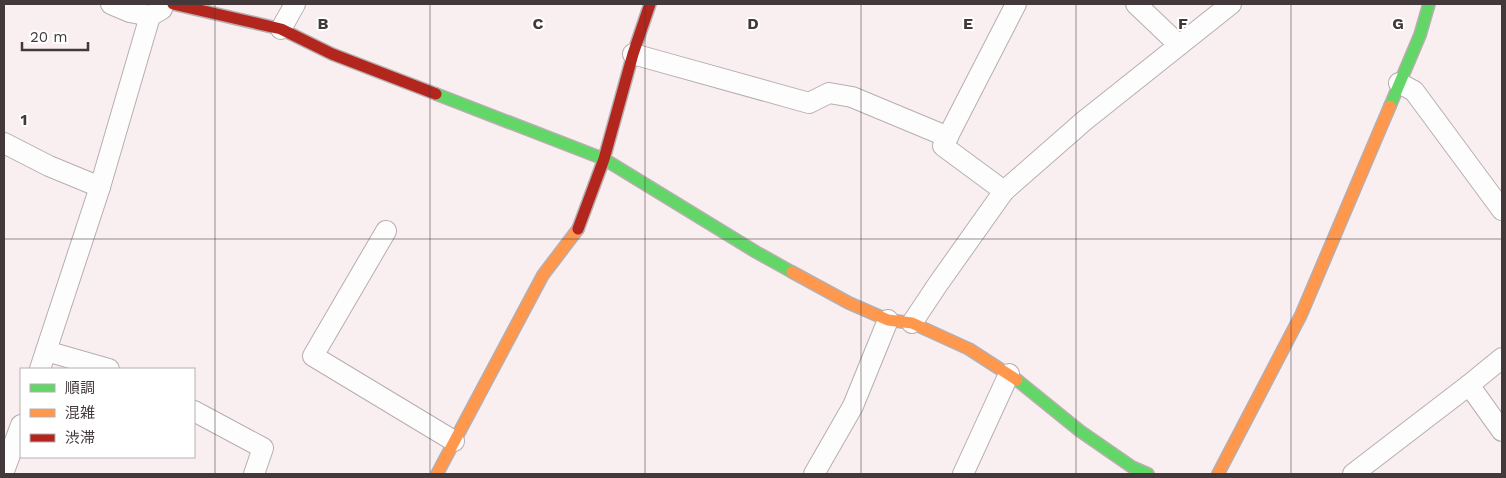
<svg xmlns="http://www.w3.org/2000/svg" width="1506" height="478" viewBox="0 0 1506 478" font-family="'Work Sans','Noto Sans JP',sans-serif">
  <rect width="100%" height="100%" fill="#faeff0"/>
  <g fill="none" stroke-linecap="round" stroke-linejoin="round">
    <defs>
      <g id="street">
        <path d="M 111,4 L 130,12 L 150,16 L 162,9"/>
        <path d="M 1136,4 L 1179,45"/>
        <path d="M 281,29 L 295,4"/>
        <path d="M 633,54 L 809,103 L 829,93 L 852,97 L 948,137"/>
        <path d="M 1399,83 L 1414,91 L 1502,210"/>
        <path d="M 4,143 L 49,166 L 100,187"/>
        <path d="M 1004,191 L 943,146 L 1016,4"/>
        <path d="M 386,231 L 313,356 L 454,441"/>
        <path d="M 912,323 L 938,284 L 1004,191 L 1084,121 L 1231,4"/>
        <path d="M 46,351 L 109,369"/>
        <path d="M 1502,358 L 1469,385 L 1502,431"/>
        <path d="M 40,369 L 100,187 L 150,16"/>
        <path d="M 194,411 L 263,448 L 254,474"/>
        <path d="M 4,471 L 21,425"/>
        <path d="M 814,474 L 853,406 L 888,320"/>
        <path d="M 963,474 L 1009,374"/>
        <path d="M 1353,474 L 1469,385"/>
      </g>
      <g id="fast">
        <path d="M 436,94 L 604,159 L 756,252 L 792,272"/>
        <path d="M 1390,106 L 1420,35 L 1429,4"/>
        <path d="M 1017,380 L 1080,431 L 1132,467 L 1148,474"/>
      </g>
      <g id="slow">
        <path d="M 792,272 L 849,303 L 888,320 L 912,323 L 969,349 L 1017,380"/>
        <path d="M 437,474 L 543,275 L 578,229"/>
        <path d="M 1218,474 L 1301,315 L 1390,106"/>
      </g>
      <g id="jam">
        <path d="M 173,4 L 281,29 L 332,54 L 436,94"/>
        <path d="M 578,229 L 604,159 L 633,54 L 650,4"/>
      </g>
    </defs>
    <use href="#street" stroke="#b7aeaf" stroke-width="22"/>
    <use href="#fast" stroke="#b7aeaf" stroke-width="14"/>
    <use href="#slow" stroke="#b7aeaf" stroke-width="14"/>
    <use href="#jam" stroke="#b7aeaf" stroke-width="14"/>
    <use href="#street" stroke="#fefdfd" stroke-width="20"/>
    <use href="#fast" stroke="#63d668" stroke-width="11"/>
    <use href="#slow" stroke="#ff974d" stroke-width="11"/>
    <use href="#jam" stroke="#b3261e" stroke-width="11"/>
  </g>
  <path fill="none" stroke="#43393b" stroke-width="1" stroke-opacity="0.55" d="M 215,4 L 215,474M 430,4 L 430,474M 645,4 L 645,474M 861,4 L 861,474M 1076,4 L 1076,474M 1291,4 L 1291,474M 4,239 L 1502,239"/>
  <g font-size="16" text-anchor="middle" font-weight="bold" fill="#43393b" stroke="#fff" stroke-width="4" stroke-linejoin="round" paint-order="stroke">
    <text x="323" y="29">B</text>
    <text x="538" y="29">C</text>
    <text x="753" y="29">D</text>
    <text x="968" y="29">E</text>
    <text x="1183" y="29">F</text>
    <text x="1398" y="29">G</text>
    <text x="24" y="125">1</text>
  </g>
  <rect width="1506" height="478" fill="none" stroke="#43393b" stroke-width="10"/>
  <rect x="20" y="368" width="175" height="90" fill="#ffffff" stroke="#b4b0b1"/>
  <rect x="30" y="384" width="25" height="8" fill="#63d668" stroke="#b4b0b1"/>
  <text x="65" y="393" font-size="15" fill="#43393b">順調</text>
  <rect x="30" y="409" width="25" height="8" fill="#ff974d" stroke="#b4b0b1"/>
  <text x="65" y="418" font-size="15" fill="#43393b">混雑</text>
  <rect x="30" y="434" width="25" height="8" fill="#b3261e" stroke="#b4b0b1"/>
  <text x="65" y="443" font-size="15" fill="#43393b">渋滞</text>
  <path d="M22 42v8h66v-8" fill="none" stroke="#43393b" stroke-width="2.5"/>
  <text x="30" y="42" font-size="15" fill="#43393b" stroke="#ffffff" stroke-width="4" paint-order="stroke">20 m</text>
</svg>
